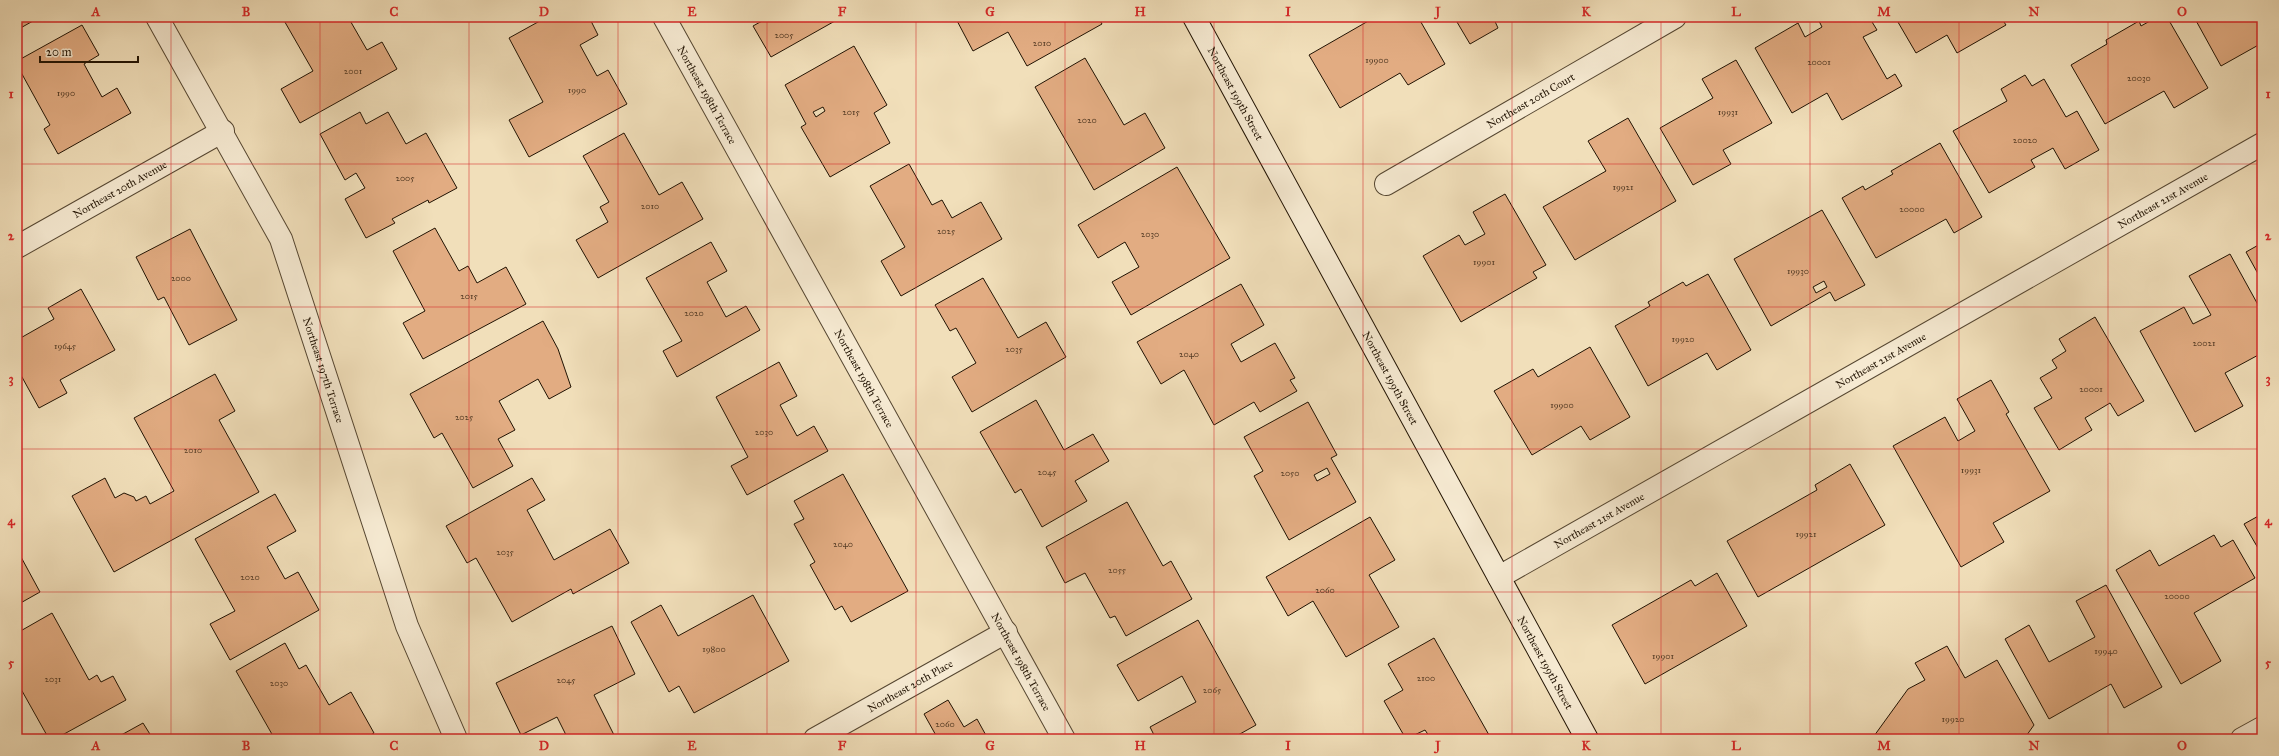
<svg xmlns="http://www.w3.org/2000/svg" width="2279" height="756" viewBox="0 0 2279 756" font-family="'IM FELL Great Primer',serif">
  <rect width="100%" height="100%" fill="#f1dfba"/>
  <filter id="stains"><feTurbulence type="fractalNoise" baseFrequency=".005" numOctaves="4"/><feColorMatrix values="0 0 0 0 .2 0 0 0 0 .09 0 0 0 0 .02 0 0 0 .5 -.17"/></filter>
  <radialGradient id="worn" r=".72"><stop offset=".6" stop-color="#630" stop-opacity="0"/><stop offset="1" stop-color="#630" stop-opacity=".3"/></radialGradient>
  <g fill="#e2ac82" stroke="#211303" fill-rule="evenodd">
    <path d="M 17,17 L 40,17 L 17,30 Z"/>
    <path d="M 282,17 L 348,17 L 367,50 L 382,42 L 397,69 L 300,123 L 281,89 L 313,71 Z"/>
    <path d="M 547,17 L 589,17 L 598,35 L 580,45 L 597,76 L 608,70 L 627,104 L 529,157 L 509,120 L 543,102 L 509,38 Z"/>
    <path d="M 760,17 L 842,17 L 771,57 L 753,26 L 762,21 Z"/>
    <path d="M 955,17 L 1098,17 L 1102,24 L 1027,66 L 1008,32 L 973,51 Z"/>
    <path d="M 1369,17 L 1418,17 L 1445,64 L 1408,85 L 1400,73 L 1340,108 L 1309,55 L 1370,20 Z"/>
    <path d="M 1454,17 L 1493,17 L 1498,28 L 1470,44 Z"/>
    <path d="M 1817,17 L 1869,17 L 1877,30 L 1863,37 L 1887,79 L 1895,74 L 1902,86 L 1842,120 L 1827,93 L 1792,113 L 1755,48 L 1798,23 L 1805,37 L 1822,27 Z"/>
    <path d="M 1895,17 L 2005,17 L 2002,19 L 2006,25 L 1957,53 L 1947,35 L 1916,53 Z"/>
    <path d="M 2157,17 L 2167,17 L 2208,88 L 2174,108 L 2164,91 L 2105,124 L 2071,65 L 2107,44 L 2106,40 L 2139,21 L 2141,26 Z"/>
    <path d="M 2194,17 L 2262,17 L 2262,43 L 2221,66 Z"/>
    <path d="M 82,25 L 99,55 L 84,64 L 102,97 L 117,88 L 131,113 L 58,154 L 44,129 L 50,125 L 17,65 L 17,61 Z"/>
    <path d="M 854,46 L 887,105 L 874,113 L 890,143 L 830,177 L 801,127 L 806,124 L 785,85 ZM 823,107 L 825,111 L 816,117 L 813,112 Z"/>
    <path d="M 1085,58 L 1124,125 L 1145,113 L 1165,148 L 1094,190 L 1035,87 Z"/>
    <path d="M 1736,60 L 1772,123 L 1723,150 L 1731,164 L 1693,185 L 1660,128 L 1713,98 L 1702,79 Z"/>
    <path d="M 2025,75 L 2032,86 L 2044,79 L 2066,117 L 2077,111 L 2099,150 L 2065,169 L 2053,148 L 2031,160 L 2035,167 L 1989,193 L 1953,131 L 2007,101 L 2001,89 Z"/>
    <path d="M 360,112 L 366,124 L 388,112 L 406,144 L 426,133 L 457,188 L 429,203 L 428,200 L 392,219 L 395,223 L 366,238 L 345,199 L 365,188 L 356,173 L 345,180 L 320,134 Z"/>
    <path d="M 1628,118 L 1676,201 L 1575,260 L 1543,207 L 1606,171 L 1588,141 Z"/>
    <path d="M 624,133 L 659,195 L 682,182 L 703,219 L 598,278 L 576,240 L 608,222 L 600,207 L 609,202 L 583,156 Z"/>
    <path d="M 1940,143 L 1982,217 L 1954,233 L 1946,219 L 1876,258 L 1842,198 L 1863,186 L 1865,190 L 1893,174 L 1891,171 Z"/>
    <path d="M 909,164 L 932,205 L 942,200 L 952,218 L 981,202 L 1002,239 L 901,296 L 881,261 L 905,247 L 870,186 Z"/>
    <path d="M 1177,167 L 1230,258 L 1131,315 L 1112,282 L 1139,267 L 1125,242 L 1098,258 L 1078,225 Z"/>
    <path d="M 1505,194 L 1546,265 L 1533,272 L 1537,278 L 1461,322 L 1423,256 L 1459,235 L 1465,245 L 1485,234 L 1473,212 Z"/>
    <path d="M 1822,210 L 1865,285 L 1835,301 L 1830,292 L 1771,326 L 1734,259 ZM 1824,281 L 1827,287 L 1816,293 L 1813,287 Z"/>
    <path d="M 435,228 L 459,271 L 468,266 L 477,283 L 506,267 L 526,304 L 423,359 L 403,323 L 425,311 L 393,251 Z"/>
    <path d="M 190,229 L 237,320 L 189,345 L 164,297 L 158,300 L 136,257 Z"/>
    <path d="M 711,242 L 727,271 L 707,282 L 726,317 L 746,306 L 760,330 L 677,377 L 663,351 L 682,341 L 646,278 Z"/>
    <path d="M 2262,243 L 2262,281 L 2246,252 Z"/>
    <path d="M 2230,254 L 2262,312 L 2262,353 L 2225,373 L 2243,406 L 2195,432 L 2140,331 L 2184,307 L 2193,324 L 2211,315 L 2189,276 Z"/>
    <path d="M 1708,274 L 1751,350 L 1717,370 L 1707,353 L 1648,386 L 1615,326 L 1650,306 L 1648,302 L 1683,282 L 1686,286 Z"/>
    <path d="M 983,278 L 1018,338 L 1046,322 L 1066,357 L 972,412 L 952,377 L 976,363 L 956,328 L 950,331 L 935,305 Z"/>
    <path d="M 1241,284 L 1264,325 L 1231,344 L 1241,362 L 1275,343 L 1295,378 L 1290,380 L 1297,391 L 1260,412 L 1254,402 L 1214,425 L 1184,370 L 1161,384 L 1137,342 Z"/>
    <path d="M 81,289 L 115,350 L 60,380 L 67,393 L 39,408 L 17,368 L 17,340 L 54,319 L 48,308 Z"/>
    <path d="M 2095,317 L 2144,401 L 2118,416 L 2110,403 L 2085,418 L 2092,430 L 2059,450 L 2034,408 L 2052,398 L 2040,378 L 2057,368 L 2052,360 L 2066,351 L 2059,339 Z"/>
    <path d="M 543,321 L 558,349 L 571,387 L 549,399 L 538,379 L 499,401 L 515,430 L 498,439 L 513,466 L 473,488 L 442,433 L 434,438 L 410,394 Z"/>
    <path d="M 1590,347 L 1630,417 L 1590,440 L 1581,426 L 1532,455 L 1494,391 L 1533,369 L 1538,377 Z"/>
    <path d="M 779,362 L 797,396 L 780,405 L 797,436 L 814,426 L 828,451 L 747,495 L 731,466 L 748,457 L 716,397 Z"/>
    <path d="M 215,374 L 235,411 L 219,420 L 259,492 L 114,572 L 72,496 L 105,478 L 115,498 L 124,493 L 134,497 L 136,501 L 146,496 L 150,504 L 174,491 L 134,418 Z"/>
    <path d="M 1991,380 L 2009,412 L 2006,414 L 2050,491 L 1993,523 L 2004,542 L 1961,567 L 1893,446 L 1945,417 L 1958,441 L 1975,431 L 1957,399 Z"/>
    <path d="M 1036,400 L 1064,450 L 1093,434 L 1109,461 L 1075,481 L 1087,501 L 1042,527 L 1021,489 L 1015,493 L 980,432 Z"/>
    <path d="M 1308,402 L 1337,455 L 1331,458 L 1356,502 L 1289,540 L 1254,476 L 1263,471 L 1244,437 ZM 1327,468 L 1330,474 L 1317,481 L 1314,475 Z"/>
    <path d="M 1850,464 L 1885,525 L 1758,597 L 1727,541 L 1817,490 L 1815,485 Z"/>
    <path d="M 843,474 L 908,591 L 851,622 L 842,606 L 835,610 L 810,565 L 815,562 L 794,524 L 804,519 L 794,501 Z"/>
    <path d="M 532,478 L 545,500 L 527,510 L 554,560 L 610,529 L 629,563 L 573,594 L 571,589 L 512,622 L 476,558 L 467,563 L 446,526 Z"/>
    <path d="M 275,494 L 296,531 L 267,547 L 285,579 L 298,572 L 319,610 L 230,660 L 210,624 L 235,611 L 195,539 Z"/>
    <path d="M 1127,502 L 1163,566 L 1171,561 L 1192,599 L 1126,636 L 1115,616 L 1110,618 L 1085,573 L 1065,583 L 1046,547 Z"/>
    <path d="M 2262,514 L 2262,555 L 2244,524 Z"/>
    <path d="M 1370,517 L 1395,560 L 1369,575 L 1399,627 L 1346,657 L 1313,601 L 1288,616 L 1266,577 Z"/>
    <path d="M 2214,535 L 2221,547 L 2233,540 L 2255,578 L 2194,613 L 2221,661 L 2181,684 L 2116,570 L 2150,550 L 2159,566 Z"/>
    <path d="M 21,557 L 40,592 L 17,605 L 17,559 Z"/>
    <path d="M 1717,573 L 1747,626 L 1645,684 L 1612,625 L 1691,580 L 1695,586 Z"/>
    <path d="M 2106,585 L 2162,687 L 2124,708 L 2111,684 L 2049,719 L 2005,639 L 2029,625 L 2049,662 L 2095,637 L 2076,601 Z"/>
    <path d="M 753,595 L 789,661 L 694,713 L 679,686 L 669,692 L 631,622 L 661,605 L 678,636 Z"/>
    <path d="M 52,613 L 89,680 L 97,675 L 101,682 L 113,676 L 126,700 L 55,739 L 49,739 L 17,682 L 17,633 Z"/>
    <path d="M 1198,620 L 1256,725 L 1231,739 L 1156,739 L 1150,727 L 1196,702 L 1182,676 L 1138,701 L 1117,665 Z"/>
    <path d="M 612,626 L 635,674 L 594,695 L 616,739 L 568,739 L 557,717 L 521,735 L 496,683 Z"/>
    <path d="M 1434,638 L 1489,735 L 1482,739 L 1431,739 L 1425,730 L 1406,739 L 1384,701 L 1403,690 L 1388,664 Z"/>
    <path d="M 285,643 L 299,669 L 306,665 L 329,705 L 351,692 L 374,733 L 364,739 L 267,739 L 273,736 L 236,671 Z"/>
    <path d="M 1947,646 L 1965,678 L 1997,660 L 2034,725 L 2024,739 L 1879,739 L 1874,736 L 1908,689 L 1925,680 L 1915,663 Z"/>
    <path d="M 948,700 L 964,727 L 977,719 L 988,739 L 938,739 L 924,714 Z"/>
    <path d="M 143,723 L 153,739 L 114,739 Z"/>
  </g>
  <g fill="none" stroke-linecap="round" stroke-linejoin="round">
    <defs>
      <g id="street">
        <path id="s1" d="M 157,17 L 281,239 L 407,626 L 456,739"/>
        <path id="s2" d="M 664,17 L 1064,739"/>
        <path id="s3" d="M 1386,184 L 1675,17"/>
        <path id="s4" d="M 17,247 L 223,131"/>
        <path id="s5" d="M 1499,577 L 2262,144"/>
        <path id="s6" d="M 815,739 L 1006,632"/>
        <path d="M 2242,739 L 2262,728"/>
      </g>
      <g id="secondary">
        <path id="s7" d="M 1194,17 L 1587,739"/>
      </g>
    </defs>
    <use href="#street" stroke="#554631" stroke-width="24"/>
    <use href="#secondary" stroke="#211303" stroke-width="24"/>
    <use href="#street" stroke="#f6ead2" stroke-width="22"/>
    <use href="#secondary" stroke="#f6ead2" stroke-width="22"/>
  </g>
  <path fill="none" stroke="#d62828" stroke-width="1" stroke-opacity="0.55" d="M 171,17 L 171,739M 320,17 L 320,739M 469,17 L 469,739M 618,17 L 618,739M 767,17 L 767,739M 916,17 L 916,739M 1065,17 L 1065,739M 1214,17 L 1214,739M 1363,17 L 1363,739M 1512,17 L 1512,739M 1661,17 L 1661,739M 1810,17 L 1810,739M 1959,17 L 1959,739M 2108,17 L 2108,739M 17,164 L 2262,164M 17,307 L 2262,307M 17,449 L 2262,449M 17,592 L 2262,592"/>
  <g text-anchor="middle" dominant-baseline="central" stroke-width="4" stroke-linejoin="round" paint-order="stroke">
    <g font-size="9" fill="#513923">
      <text x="784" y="34">2005</text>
      <text x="1042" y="42">2010</text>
      <text x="1377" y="59">19900</text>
      <text x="1819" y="61">20001</text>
      <text x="353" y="70">2001</text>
      <text x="2139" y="77">20030</text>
      <text x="577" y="89">1990</text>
      <text x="66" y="92">1990</text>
      <text x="851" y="111">2015</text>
      <text x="1728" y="111">19931</text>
      <text x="1087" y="119">2020</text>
      <text x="2025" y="139">20020</text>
      <text x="405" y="177">2005</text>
      <text x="1623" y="186">19921</text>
      <text x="650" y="205">2010</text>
      <text x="1912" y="208">20000</text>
      <text x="946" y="230">2025</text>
      <text x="1150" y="233">2030</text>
      <text x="1484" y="261">19901</text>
      <text x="1798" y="270">19930</text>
      <text x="181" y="277">2000</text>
      <text x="469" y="295">2015</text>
      <text x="694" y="312">2020</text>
      <text x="1683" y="338">19920</text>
      <text x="2204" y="342">20021</text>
      <text x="65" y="345">19645</text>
      <text x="1014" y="348">2035</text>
      <text x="1189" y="353">2040</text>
      <text x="2091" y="388">20001</text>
      <text x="1562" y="404">19900</text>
      <text x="464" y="416">2025</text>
      <text x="764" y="431">2030</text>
      <text x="193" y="449">2010</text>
      <text x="1971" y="469">19931</text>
      <text x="1047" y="471">2045</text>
      <text x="1290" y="472">2050</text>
      <text x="1806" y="533">19921</text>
      <text x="843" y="543">2040</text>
      <text x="505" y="551">2035</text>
      <text x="1117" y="569">2055</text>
      <text x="250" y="576">2020</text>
      <text x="1325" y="589">2060</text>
      <text x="2177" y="595">20000</text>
      <text x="714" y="648">19800</text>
      <text x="2106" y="650">19940</text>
      <text x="1663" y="655">19901</text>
      <text x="1426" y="677">2100</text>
      <text x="53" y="678">2031</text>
      <text x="566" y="679">2045</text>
      <text x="279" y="682">2030</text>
      <text x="1212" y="689">2065</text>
      <text x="1953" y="718">19920</text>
      <text x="945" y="723">2060</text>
    </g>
    <g font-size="11" fill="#211303" stroke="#f6ead2">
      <text stroke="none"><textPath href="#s7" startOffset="87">Northeast 199th Street</textPath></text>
      <text stroke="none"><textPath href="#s2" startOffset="89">Northeast 198th Terrace</textPath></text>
      <text stroke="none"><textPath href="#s3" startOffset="167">Northeast 20th Court</textPath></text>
      <text stroke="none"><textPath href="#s4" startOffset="118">Northeast 20th Avenue</textPath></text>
      <text stroke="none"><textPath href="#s5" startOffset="763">Northeast 21st Avenue</textPath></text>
      <text stroke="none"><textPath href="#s5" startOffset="439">Northeast 21st Avenue</textPath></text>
      <text stroke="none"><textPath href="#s1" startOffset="392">Northeast 197th Terrace</textPath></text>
      <text stroke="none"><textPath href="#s2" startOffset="413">Northeast 198th Terrace</textPath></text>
      <text stroke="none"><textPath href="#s7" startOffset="411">Northeast 199th Street</textPath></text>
      <text stroke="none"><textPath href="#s5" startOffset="115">Northeast 21st Avenue</textPath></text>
      <text stroke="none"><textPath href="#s2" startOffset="737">Northeast 198th Terrace</textPath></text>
      <text stroke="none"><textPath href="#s7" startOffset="735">Northeast 199th Street</textPath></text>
      <text stroke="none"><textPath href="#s6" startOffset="109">Northeast 20th Place</textPath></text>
    </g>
  </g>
  <rect width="2279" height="756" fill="none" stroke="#f1dfba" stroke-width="44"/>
  <path d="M40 56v6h98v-6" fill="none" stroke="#211303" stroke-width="2"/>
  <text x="46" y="56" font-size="12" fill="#211303" stroke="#f6ead2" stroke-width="3" paint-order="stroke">20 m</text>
  <rect x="22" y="22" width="2235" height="712" fill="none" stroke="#d62828" stroke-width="1.5"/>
  <g font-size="13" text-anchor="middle" font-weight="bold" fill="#d62828">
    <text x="96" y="16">A</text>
    <text x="246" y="16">B</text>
    <text x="394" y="16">C</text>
    <text x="544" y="16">D</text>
    <text x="692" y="16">E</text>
    <text x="842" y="16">F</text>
    <text x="990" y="16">G</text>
    <text x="1140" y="16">H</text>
    <text x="1288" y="16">I</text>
    <text x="1438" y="16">J</text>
    <text x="1586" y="16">K</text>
    <text x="1736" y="16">L</text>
    <text x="1884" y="16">M</text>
    <text x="2034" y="16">N</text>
    <text x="2182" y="16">O</text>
    <text x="11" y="98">1</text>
    <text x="2268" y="98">1</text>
    <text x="11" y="240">2</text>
    <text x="2268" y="240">2</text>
    <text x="11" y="383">3</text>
    <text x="2268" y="383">3</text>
    <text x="11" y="525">4</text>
    <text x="2268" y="525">4</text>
    <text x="11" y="667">5</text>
    <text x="2268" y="667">5</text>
    <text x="96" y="750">A</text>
    <text x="246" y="750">B</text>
    <text x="394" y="750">C</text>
    <text x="544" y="750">D</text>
    <text x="692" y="750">E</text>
    <text x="842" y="750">F</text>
    <text x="990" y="750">G</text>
    <text x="1140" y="750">H</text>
    <text x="1288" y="750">I</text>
    <text x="1438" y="750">J</text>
    <text x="1586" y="750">K</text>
    <text x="1736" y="750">L</text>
    <text x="1884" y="750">M</text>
    <text x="2034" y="750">N</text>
    <text x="2182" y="750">O</text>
  </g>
  <rect width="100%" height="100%" filter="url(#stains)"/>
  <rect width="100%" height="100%" fill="url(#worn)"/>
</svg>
